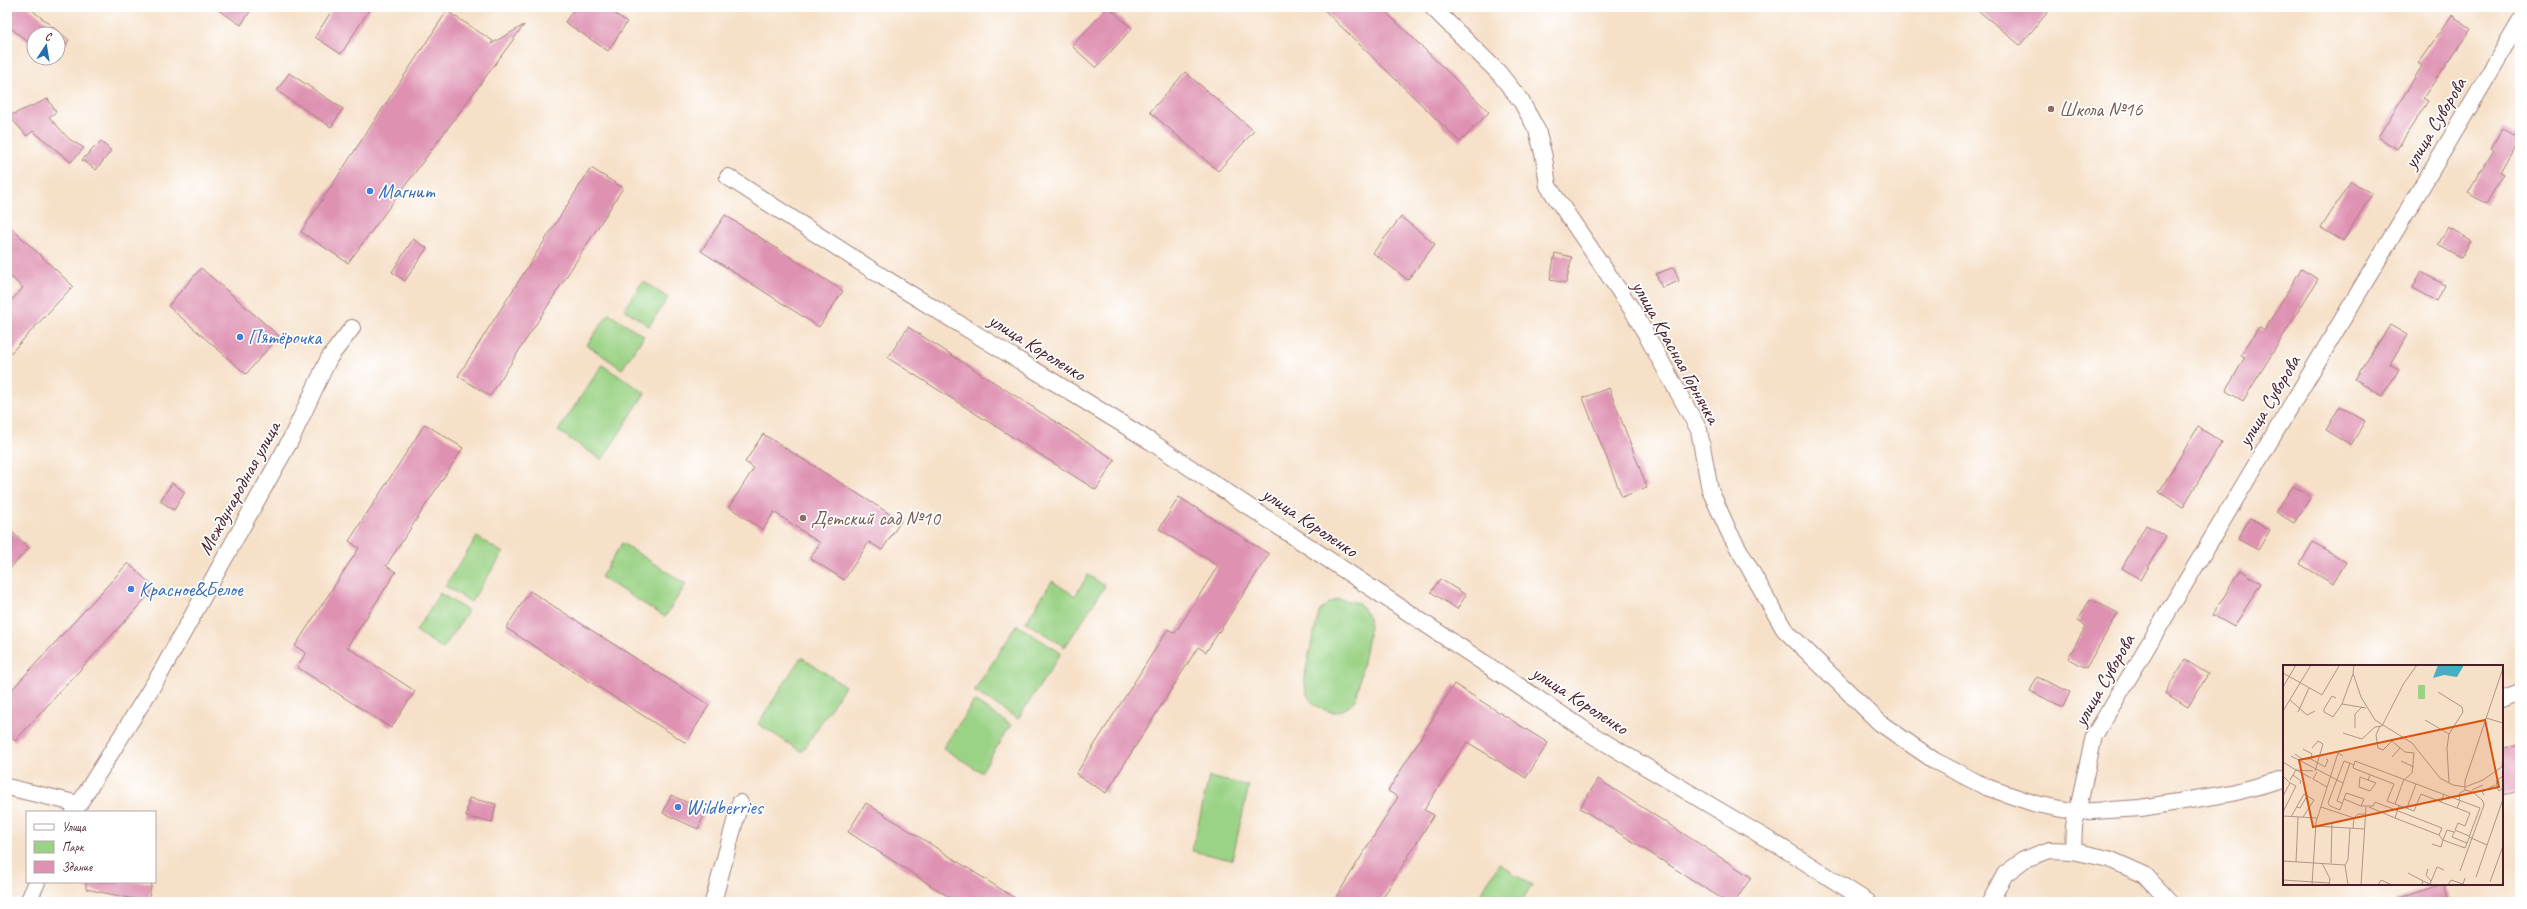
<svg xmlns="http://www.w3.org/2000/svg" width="2527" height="909" viewBox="0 0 2527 909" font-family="Caveat,sans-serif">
  <rect width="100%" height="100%" fill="#fff"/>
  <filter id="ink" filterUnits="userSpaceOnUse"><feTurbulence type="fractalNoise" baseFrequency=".025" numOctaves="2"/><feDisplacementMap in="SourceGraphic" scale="8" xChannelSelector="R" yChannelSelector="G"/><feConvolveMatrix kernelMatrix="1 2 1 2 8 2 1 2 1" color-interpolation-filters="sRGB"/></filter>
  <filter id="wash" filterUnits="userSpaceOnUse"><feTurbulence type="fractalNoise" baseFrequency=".012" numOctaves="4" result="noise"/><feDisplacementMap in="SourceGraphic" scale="16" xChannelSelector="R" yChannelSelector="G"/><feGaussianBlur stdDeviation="0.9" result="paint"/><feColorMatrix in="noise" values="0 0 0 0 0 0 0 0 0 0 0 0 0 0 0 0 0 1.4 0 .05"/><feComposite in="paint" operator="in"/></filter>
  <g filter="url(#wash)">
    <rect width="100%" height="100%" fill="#f6e0c8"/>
    <g fill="#9bd386" stroke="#727958">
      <path d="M 643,281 L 668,298 L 649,326 L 624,309 Z"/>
      <path d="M 609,313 L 644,336 L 622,369 L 587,345 Z"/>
      <path d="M 602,365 L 645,393 L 602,460 L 558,431 Z"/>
      <path d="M 477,537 L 503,553 L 471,602 L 445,586 Z"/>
      <path d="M 622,543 L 686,584 L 665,617 L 601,577 Z"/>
      <path d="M 1088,575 L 1105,586 L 1065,647 L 1026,622 L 1052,581 L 1075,596 Z"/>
      <path d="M 440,593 L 468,611 L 443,649 L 416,631 Z"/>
      <path d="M 1338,599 L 1359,603 L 1369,618 L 1370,626 L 1356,698 C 1350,707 1339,715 1328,711 C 1315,707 1306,699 1305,685 C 1303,672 1316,628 1319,612 L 1327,604 Z"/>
      <path d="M 1017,625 L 1061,653 L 1018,719 L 974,691 Z"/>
      <path d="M 801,657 L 845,686 L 802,752 L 758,724 Z"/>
      <path d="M 974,701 L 1011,725 L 981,772 L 943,748 Z"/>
      <path d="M 1209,777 L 1249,786 L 1232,860 L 1192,851 Z"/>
      <path d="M 1499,864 L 1532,885 L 1521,902 L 1475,902 Z"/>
    </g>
    <g id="blocks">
      <g fill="#de91b1">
        <path d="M 7,7 L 28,7 L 69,40 L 58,53 L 58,34 L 34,34 L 34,47 L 7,25 Z"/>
        <path d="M 214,7 L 253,7 L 241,25 Z"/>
        <path d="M 334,7 L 371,7 L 341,54 L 315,37 Z"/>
        <path d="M 575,7 L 605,7 L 627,22 L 608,51 L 565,22 Z"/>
        <path d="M 1108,7 L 1132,28 L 1096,68 L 1072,46 Z"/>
        <path d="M 1321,7 L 1381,7 L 1489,112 L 1460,142 Z"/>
        <path d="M 1974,7 L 2052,7 L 2020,45 Z"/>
        <path d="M 447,11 L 493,41 L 491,44 L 524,25 L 348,263 L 301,232 Z"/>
        <path d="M 2452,15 L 2471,29 L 2423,98 L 2428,101 L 2397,149 L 2378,137 L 2422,66 L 2418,63 Z"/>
        <path d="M 1185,72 L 1254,131 L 1218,171 L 1150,112 Z"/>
        <path d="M 289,73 L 343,109 L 331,127 L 277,91 Z"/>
        <path d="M 48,99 L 56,112 L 49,117 L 69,139 L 84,148 L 71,162 L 33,131 L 27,136 L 9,116 Z"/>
        <path d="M 2502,129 L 2519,138 L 2500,172 L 2504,174 L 2486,204 L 2468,193 L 2494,150 L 2491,148 Z"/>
        <path d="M 101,141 L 111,151 L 96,170 L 82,160 Z"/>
        <path d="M 591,168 L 623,188 L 490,396 L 458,376 Z"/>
        <path d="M 2351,181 L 2372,194 L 2343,241 L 2321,228 Z"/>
        <path d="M 725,215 L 843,291 L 819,327 L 701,251 Z"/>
        <path d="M 1401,217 L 1435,244 L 1408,280 L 1373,253 Z"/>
        <path d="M 7,224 L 73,286 L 7,357 L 7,305 L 23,288 L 7,273 Z"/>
        <path d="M 2448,227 L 2471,240 L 2461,258 L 2438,245 Z"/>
        <path d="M 413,239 L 427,248 L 405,281 L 392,272 Z"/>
        <path d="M 1555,253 L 1572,257 L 1566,283 L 1550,280 Z"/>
        <path d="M 1674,267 L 1679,281 L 1662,288 L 1656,274 Z"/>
        <path d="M 201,268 L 279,336 L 246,374 L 168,306 Z"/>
        <path d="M 2301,269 L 2318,279 L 2243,401 L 2226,391 L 2245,357 L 2241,355 L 2259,327 L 2264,331 Z"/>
        <path d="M 2421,272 L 2445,285 L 2437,301 L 2413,288 Z"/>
        <path d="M 2390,325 L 2407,335 L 2390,364 L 2399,370 L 2382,396 L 2355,379 Z"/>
        <path d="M 908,327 L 1115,460 L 1096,490 L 888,358 Z"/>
        <path d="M 1609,388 L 1647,487 L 1622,497 L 1583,398 Z"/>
        <path d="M 2340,406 L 2365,421 L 2351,445 L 2326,430 Z"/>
        <path d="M 425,424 L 463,448 L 386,566 L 396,572 L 347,647 L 415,691 L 391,728 L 297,667 L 306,653 L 295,646 L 359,548 L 349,541 Z"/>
        <path d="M 2198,427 L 2222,442 L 2183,507 L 2159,492 Z"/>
        <path d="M 763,434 L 901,521 L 882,550 L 869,542 L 844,580 L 810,558 L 820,543 L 774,512 L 763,530 L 729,507 L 754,468 L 745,462 Z"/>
        <path d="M 172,483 L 185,492 L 174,510 L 160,501 Z"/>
        <path d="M 2293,486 L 2311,497 L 2294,523 L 2276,512 Z"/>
        <path d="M 1179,497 L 1269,554 L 1206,652 L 1198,647 L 1106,793 L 1076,774 L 1168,629 L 1175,633 L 1218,566 L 1159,529 Z"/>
        <path d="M 2250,518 L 2270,530 L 2258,550 L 2238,539 Z"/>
        <path d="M 2146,525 L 2166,536 L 2141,580 L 2122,568 Z"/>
        <path d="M 7,527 L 29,548 L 7,572 Z"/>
        <path d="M 2313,542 L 2346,562 L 2333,584 L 2300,564 Z"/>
        <path d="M 128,563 L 155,588 L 15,741 L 7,734 L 7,695 Z"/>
        <path d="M 2240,570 L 2261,583 L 2234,627 L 2213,615 Z"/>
        <path d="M 1440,579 L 1466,595 L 1457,609 L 1431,592 Z"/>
        <path d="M 530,591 L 709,705 L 686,743 L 506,628 Z"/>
        <path d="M 2090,599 L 2118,613 L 2086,668 L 2068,658 L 2086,626 L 2078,621 Z"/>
        <path d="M 2185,660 L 2208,674 L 2188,707 L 2165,693 Z"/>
        <path d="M 2037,677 L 2070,692 L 2063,707 L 2030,691 Z"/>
        <path d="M 1454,684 L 1548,743 L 1526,778 L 1467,742 L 1424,810 L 1434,815 L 1380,902 L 1333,902 L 1398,797 L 1388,791 Z"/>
        <path d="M 2520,743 L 2520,789 L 2502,795 L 2502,749 Z"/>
        <path d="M 1598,779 L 1751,877 L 1735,902 L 1727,902 L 1580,808 Z"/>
        <path d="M 671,795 L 706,811 L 698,829 L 663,813 Z"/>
        <path d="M 469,798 L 496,804 L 492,822 L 466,817 Z"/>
        <path d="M 866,803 L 1021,902 L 957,902 L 848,832 Z"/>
        <path d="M 86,882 L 152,882 L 148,902 L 86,889 Z"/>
        <path d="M 2441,884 L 2444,884 L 2450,902 L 2396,902 L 2396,899 Z"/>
      </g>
    </g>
  </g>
  <g filter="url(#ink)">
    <use href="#blocks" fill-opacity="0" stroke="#a0807a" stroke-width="1"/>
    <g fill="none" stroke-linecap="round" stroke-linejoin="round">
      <defs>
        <g id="minor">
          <path d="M 1432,7 L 1499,73 L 1521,101 L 1537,130 L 1544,157 L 1548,186 L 1633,311 L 1699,430 L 1710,490 L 1729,532 L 1784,629 L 1880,723 L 1935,761 L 1986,787 L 2036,804 L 2077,812 L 2141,808 L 2232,793 L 2284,779"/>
          <path d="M 728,177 L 883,277 L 1150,441 L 1594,736 L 1789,852 L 1868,902"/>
          <path d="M 2502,700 L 2520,693"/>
          <path d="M 7,787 L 79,804"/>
          <path d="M 74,812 L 160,674 L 291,439 L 329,358 L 352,328"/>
          <path d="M 2073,851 L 2074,826 L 2094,736 L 2520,22"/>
          <path d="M 28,902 L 37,882"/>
          <path d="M 713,902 L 740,803"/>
          <path d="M 1990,902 L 2005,874 L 2025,859 L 2050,850 L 2073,851 L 2109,859 L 2145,875 L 2170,902"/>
        </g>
      </defs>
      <use href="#minor" stroke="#a0807a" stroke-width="18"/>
      <use href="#minor" stroke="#fff" stroke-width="16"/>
    </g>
  </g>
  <g fill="#8d6e63" stroke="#fff" stroke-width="1.5">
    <circle cx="2051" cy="109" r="4"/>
    <circle cx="803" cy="518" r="4"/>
  </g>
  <g fill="#3f7fe0" stroke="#fff" stroke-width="1.5">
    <circle cx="370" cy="191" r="4"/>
    <circle cx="240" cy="337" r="4"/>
    <circle cx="131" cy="589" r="4"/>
    <circle cx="678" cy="807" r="4"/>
  </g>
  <g text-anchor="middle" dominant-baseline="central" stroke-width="3.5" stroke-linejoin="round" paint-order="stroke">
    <g font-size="20" fill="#785e54" stroke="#fff" text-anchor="start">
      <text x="2059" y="109">Школа №16</text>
      <text x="811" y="518">Детский сад №10</text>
    </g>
    <g font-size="20" fill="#4a1f2b" stroke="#fff">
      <text transform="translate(2435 123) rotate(-59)">улица Суворова</text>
      <text transform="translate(1037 347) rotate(32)">улица Короленко</text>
      <text transform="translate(1676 352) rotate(61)">улица Красная Горнячка</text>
      <text transform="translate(2269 401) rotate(-59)">улица Суворова</text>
      <text transform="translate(239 488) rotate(-61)">Международная улица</text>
      <text transform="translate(1310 522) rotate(34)">улица Короленко</text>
      <text transform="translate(2104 680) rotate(-60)">улица Суворова</text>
      <text transform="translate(1580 700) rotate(33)">улица Короленко</text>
    </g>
    <g font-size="20" fill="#366cbe" stroke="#fff" text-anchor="start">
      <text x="378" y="191">Магнит</text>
      <text x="248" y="337">Пятёрочка</text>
      <text x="139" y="589">Красное&amp;Белое</text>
      <text x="686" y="807">Wildberries</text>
    </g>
  </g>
  <g transform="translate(2283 665)">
    <rect width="220" height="220" fill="#f6e0c8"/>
    <path d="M 135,20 L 142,20 L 142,34 L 135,34 Z" fill="#9bd386"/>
    <path d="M 155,0 L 181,0 L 174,12 L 161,10 L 150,13 Z" fill="#45afc4"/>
    <path fill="none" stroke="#b19389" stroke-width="1" d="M 71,0 L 70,8 L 78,32 L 92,55 L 129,78 L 157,113 L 170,120 L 182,122 L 200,115 L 220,101M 0,8 L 39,30 L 56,1M 0,22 L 13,0M 155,27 L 179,42 L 180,47 L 166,69 L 164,83 L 166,118M 53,33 L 49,31 L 41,44 L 41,47 L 50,52 L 59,39 L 70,9M 7,35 L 24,50 L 32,46M 59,39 L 83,43M 0,46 L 28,0M 15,47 L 26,23M 203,53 L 220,58M 142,55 L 166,69M 97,61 L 93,70 L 95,83 L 100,85 L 109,76 L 122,87 L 131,88M 72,63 L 72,49 L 79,42M 60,68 L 79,74 L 92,62 L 99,61 L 121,18 L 134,0M 29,83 L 35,76 L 40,79 L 32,106M 20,84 L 29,89 L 28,94 L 42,102 L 45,95 L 43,94M 12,89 L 19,94 L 28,94M 8,91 L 60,118M 109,92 L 117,83M 118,96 L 131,102M 0,97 L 13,105 L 30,106M 71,100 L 61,96 L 45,138 L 47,141 L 57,145 L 63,128 L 81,134 L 78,141 L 90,141 L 92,137 L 159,163 L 156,170 L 112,153M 219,102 L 220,88M 34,107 L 30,114 L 44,122M 10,110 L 18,116 L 17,119M 0,111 L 7,118 L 0,131M 220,111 L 214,115 L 213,121 L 216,126 L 220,123M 7,115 L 13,105 L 28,113M 85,115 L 93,118 L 87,126 L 76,122 L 77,112 L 85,115 L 87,110M 121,115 L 129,108 L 131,88M 182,125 L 182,116 L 220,3M 189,125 L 200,120M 161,129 L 158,137 L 138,129 L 131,146 L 104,136 L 111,119 L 70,103 L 72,96 L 197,143 L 186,172 L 204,180M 201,130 L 199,127 L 212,120M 61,134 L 78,141M 176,135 L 177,128 L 182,125M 177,136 L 174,143 L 187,148 L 182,161 L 175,158 L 172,165 L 186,171M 158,137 L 174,143M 59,138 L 54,136 L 67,98M 112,139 L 121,114M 14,142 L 17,143 L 24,131M 38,142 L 71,153 L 70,163M 86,142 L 112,153 L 116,141M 124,143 L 133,119M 0,147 L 13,121 L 7,118M 0,151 L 34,153M 8,152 L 21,129 L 31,135 L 20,152M 71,153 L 75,149 L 82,149M 32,161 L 81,164M 172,166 L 169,172 L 184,178 L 186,173M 171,167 L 164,165 L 160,175 L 182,183 L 184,178M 149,179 L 158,182 L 160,175 L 156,170M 0,196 L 62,200M 13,197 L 15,152M 39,198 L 47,214 L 46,220M 48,198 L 49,157M 62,200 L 65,195 L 67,163M 62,200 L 65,220M 145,204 L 143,210 L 148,216M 177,206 L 201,140 L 200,136 L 190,127 L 182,125M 125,208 L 140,216M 193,212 L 220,134M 0,215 L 46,218M 207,217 L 220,181M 147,219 L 154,202 L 161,205M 29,220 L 33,157 L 55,88 L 60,91M 78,220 L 83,142M 95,220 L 98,215 L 109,220M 139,220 L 140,216 L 149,220M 165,220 L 168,215 L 180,219 L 182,213"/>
    <path fill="#d8530f" fill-opacity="0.15" stroke="#d8530f" stroke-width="2" d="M 202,55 L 216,122 L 30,162 L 16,95 Z"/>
    <rect width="220" height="220" fill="none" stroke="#4a1f2b" stroke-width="2"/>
  </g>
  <rect width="2527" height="909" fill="none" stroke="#fff" stroke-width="24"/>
  <rect x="26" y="811" width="130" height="72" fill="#ffffff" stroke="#b7a5aa"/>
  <rect x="34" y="824" width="20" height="6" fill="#ffffff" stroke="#b7a5aa"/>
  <text x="62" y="831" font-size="12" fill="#4a1f2b">Улица</text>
  <rect x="34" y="841" width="20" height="12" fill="#9bd386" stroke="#b7a5aa"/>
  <text x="62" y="851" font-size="12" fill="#4a1f2b">Парк</text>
  <rect x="34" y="861" width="20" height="12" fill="#de91b1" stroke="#b7a5aa"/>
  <text x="62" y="871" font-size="12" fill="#4a1f2b">Здание</text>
  <g transform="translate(46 46) rotate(12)"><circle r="19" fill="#ffffff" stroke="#b7a5aa"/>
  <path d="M0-3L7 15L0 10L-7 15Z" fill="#1f6fb2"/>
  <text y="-6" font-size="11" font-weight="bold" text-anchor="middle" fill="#4a1f2b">С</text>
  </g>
</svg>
